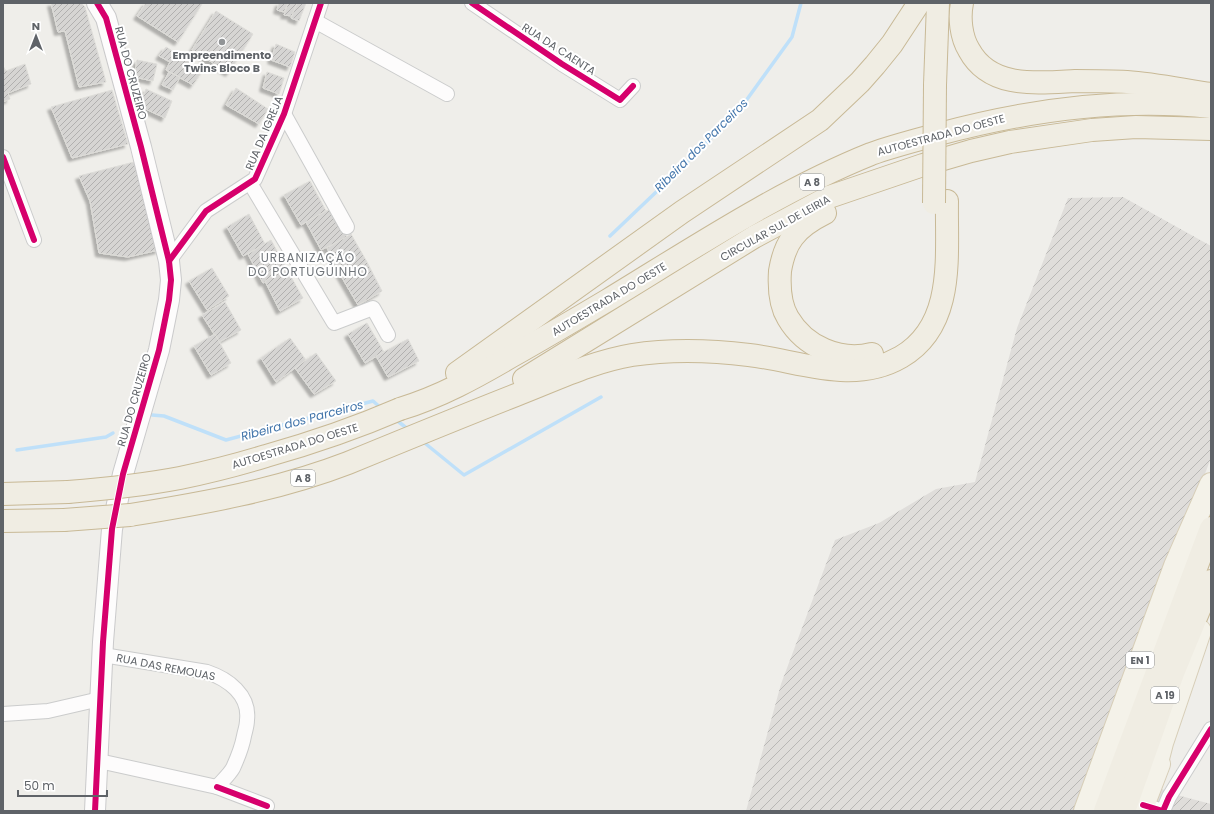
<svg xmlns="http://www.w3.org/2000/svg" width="1214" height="814" viewBox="0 0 1214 814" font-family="Poppins,sans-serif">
  <defs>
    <pattern id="industrial-furrows" width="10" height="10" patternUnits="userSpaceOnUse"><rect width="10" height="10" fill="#dfddda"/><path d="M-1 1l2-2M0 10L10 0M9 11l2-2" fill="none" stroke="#b8b7b5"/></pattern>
    <pattern id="building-hatch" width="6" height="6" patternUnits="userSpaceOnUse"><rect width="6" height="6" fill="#d6d5d3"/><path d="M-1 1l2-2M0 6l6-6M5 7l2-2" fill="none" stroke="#b1b0af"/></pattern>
    <filter id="shadow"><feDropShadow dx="-3.5" dy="3.5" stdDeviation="1" flood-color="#0004"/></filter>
  </defs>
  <rect width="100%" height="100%" fill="#efeeea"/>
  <path fill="url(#industrial-furrows)" d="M 1123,197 L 1211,246 L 1211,458 L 1094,762 L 1177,795 L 1211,804 L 1211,811 L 746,811 L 781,684 L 835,540 L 879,523 L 936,489 L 975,482 L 1017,328 L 1068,198 Z"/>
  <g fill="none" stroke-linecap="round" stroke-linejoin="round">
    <g stroke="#bfe0f9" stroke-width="3.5">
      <path d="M 610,236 L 674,175 L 740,109 L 792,37 L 801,3"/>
      <path d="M 152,415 L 164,416 L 226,440 L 373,401 L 382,409"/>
      <path d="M 395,419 L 409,430"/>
      <path d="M 421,440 L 464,475 L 601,397"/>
      <path d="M 17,450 L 106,437 L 113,433"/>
    </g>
  </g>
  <g fill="url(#building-hatch)" stroke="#deddd9" filter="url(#shadow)">
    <path d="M 51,3 L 81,3 L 85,7 L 106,82 L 79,87 L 65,31 L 58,32 Z"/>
    <path d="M 146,3 L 201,3 L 202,4 L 178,42 L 137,16 Z"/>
    <path d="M 279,3 L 288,3 L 284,12 L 277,10 Z"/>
    <path d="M 288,3 L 297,3 L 292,16 L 284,15 Z"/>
    <path d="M 297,3 L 306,3 L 299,21 L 291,18 Z"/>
    <path d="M 216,11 L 253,34 L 229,73 L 192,50 Z"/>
    <path d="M 276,44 L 295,52 L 290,67 L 271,60 Z"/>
    <path d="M 166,47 L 203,70 L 193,85 L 166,70 L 170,62 L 159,56 Z"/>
    <path d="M 137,60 L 157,64 L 153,81 L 134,77 Z"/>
    <path d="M 25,64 L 31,84 L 8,93 L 10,99 L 3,102 L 3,66 L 6,71 Z"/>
    <path d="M 169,72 L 180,77 L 173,90 L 162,85 Z"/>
    <path d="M 267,72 L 284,78 L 279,94 L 263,88 Z"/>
    <path d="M 236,88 L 268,109 L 259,124 L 226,105 Z"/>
    <path d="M 146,89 L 172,101 L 165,118 L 139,106 Z"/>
    <path d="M 112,90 L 128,144 L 72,158 L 51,107 Z"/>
    <path d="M 134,162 L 159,250 L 128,257 L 99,253 L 90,201 L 79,176 Z"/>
    <path d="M 310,181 L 326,211 L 301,225 L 284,195 Z"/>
    <path d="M 332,209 L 347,237 L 321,250 L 306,222 L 326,211 Z"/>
    <path d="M 249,214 L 265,244 L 243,256 L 227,227 Z"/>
    <path d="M 351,234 L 367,262 L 341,276 L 327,248 Z"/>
    <path d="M 271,240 L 286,268 L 263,283 L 248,254 Z"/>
    <path d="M 367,262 L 382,291 L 358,305 L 341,276 Z"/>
    <path d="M 212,268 L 229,296 L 207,310 L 189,281 Z"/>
    <path d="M 286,268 L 303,298 L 280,311 L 265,281 Z"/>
    <path d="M 225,302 L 241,330 L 219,342 L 202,315 Z"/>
    <path d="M 367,323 L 384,352 L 365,363 L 348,334 Z"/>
    <path d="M 215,334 L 231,363 L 211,375 L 194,346 Z"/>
    <path d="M 290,338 L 306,360 L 276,382 L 261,358 Z"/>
    <path d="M 408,339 L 419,361 L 388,377 L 376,356 Z"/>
    <path d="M 316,353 L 336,381 L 314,394 L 295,368 Z"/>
  </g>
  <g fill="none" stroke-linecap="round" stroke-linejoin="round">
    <defs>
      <g id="street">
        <path d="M 472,3 L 562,64 L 620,100 L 633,86"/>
        <path d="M 315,21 L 447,94"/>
        <path d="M 284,114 L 347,227"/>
        <path d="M 3,157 L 34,240"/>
        <path d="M 250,183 L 334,323 L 373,308 L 388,335"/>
        <path d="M 169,261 L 206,211 L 255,179 L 284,114 L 321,3"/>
        <path d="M 3,714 L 48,711 L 100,699"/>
        <path d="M 99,761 L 217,787 C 222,781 229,775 233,768 C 238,757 242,747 244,736 C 245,731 247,726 247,720 C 250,695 228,679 207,672 L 103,655"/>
        <path d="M 217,787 L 267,806"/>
        <path d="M 1143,805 L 1163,811 L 1169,797 L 1211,729"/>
      </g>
      <path id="secondary" d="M 95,811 L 103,642 L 112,529 L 123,474 L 159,350 L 169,300 L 171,280 L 169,261 L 141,147 L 106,18 L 97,3"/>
      <g id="primary">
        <path d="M 1153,778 L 1162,743 L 1200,631"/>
        <path d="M 1085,811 L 1175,566 L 1211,484"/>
        <path d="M 1141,811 L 1159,764"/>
      </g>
      <g id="highway">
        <path d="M 962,3 C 959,18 961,37 969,50 C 990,89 1037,83 1075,81 C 1092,81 1110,81 1127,82 C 1155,84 1183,90 1211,94"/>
        <path d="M 935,85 L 938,3"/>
        <path d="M 825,213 C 813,219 801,226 793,237 C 786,246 782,259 780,271 C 779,286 780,305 788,318 C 805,347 840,362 872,354"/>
        <path d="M 457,373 L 682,212 L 820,120 L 860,82 L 875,65 L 892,44 L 919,3"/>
        <path d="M 524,379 L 754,237 L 829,197 L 923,165 L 971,151 L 1010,142 L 1092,130 L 1136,127 L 1211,129"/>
        <path d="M 400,409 C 440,397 476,377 512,356 C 544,338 576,319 608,300 C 692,249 779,191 871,154 C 893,146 917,140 939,134 C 1028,110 1119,97 1211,107"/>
        <path d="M 3,494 L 68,492"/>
        <path d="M 130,515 C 204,503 278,490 348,463 C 404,440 460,417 516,395 C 555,380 591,362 632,355 C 671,349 709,350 749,355 C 800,361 853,385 901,357 C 956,325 946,255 947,201"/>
        <path d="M 3,521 L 64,520"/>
        <path d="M 1105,811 L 1211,528"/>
        <path d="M 1124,811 L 1173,673 L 1211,581"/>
      </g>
    </defs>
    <use href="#street" stroke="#cbcccc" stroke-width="16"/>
    <use href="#secondary" stroke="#cacacb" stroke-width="22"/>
    <use href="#primary" stroke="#d7ceb8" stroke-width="24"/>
    <use href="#highway" stroke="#c8b996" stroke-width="24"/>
    <use href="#street" stroke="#fdfcfc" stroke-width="14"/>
    <use href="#secondary" stroke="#fdfcfc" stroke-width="20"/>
    <use href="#primary" stroke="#f4f2e9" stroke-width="22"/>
    <use href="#highway" stroke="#f0ede3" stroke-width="22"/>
    <defs>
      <g id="highway-bridge">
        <path d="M 934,203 L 935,85"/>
        <path d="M 68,492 C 106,489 143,485 180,478 C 209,472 237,465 266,456 C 312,443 356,428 400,409"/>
        <path d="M 64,520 L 130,515"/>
      </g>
    </defs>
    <use href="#highway-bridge" stroke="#c8b996" stroke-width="24" stroke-linecap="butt"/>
    <use href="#highway-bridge" stroke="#f0ede3" stroke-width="22"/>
    <defs>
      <g id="cycleway">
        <path d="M 472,3 L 562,64 L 620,100 L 633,86"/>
        <path d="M 3,157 L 34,240"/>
        <path d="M 169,261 L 206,211 L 255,179 L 284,114 L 321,3"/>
        <path d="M 217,787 L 267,806"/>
        <path d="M 1143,805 L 1163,811 L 1169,797 L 1211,729"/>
        <path d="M 95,811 L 103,642 L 112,529 L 123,474 L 159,350 L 169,300 L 171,280 L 169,261 L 141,147 L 106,18 L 97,3"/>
      </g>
    </defs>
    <use href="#cycleway" stroke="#fff" stroke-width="8"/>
    <use href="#cycleway" stroke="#d6006c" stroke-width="6"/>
  </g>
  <circle fill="#919496" stroke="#fff" stroke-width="1.5" cx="222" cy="42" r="4"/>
  <g text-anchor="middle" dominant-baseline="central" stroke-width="4" stroke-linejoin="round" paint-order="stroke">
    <g fill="#fff" stroke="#8f9295" stroke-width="1">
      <rect x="800" y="174" width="24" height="16" rx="3"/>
      <rect x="291" y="470" width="24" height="16" rx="3"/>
      <rect x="1126" y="652" width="28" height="16" rx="3"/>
      <rect x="1151" y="687" width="28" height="16" rx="3"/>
    </g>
    <g font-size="10" font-weight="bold" fill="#5f6368">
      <text x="812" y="182">A 8</text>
      <text x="303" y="478">A 8</text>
      <text x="1140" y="660">EN 1</text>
      <text x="1165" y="695">A 19</text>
    </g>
    <g font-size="11" fill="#5f6368" stroke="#fff">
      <text transform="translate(559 49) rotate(33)">RUA DA CAENTA</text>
      <text transform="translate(131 73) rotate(75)">RUA DO CRUZEIRO</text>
      <text transform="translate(264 133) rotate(-67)">RUA DA IGREJA</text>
      <text transform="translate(941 135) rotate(-15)">AUTOESTRADA DO OESTE</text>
      <text transform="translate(775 228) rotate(-29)">CIRCULAR SUL DE LEIRIA</text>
      <text transform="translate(609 299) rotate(-31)">AUTOESTRADA DO OESTE</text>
      <text transform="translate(134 400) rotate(-74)">RUA DO CRUZEIRO</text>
      <text transform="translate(295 446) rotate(-17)">AUTOESTRADA DO OESTE</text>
      <text transform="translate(166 667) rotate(11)">RUA DAS REMOUAS</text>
    </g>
    <g font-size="11" font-weight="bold" fill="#5f6368" stroke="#fff">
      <text x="222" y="55">Empreendimento<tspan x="222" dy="13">Twins Bloco B</tspan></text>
    </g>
    <g font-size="12" font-style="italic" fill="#4174aa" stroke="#fff">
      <text transform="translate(701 145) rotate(-45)">Ribeira dos Parceiros</text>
      <text transform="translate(302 420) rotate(-15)">Ribeira dos Parceiros</text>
    </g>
    <g font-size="12" letter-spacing="1" fill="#70757a" stroke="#fff">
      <text x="308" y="257">URBANIZAÇÃO<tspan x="308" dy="14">DO PORTUGUINHO</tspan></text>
    </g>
  </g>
  <rect width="1214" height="814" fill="none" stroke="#5f6368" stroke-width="8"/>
  <g transform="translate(36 36)" stroke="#ffffff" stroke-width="3" paint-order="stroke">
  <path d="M0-3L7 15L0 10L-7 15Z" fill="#5f6368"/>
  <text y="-6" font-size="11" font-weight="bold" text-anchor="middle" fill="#5f6368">N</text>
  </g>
  <path d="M18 790v6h89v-6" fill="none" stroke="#5f6368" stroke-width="2"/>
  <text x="24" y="790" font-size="12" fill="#5f6368" stroke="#ffffff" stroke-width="3" paint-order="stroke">50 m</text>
</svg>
